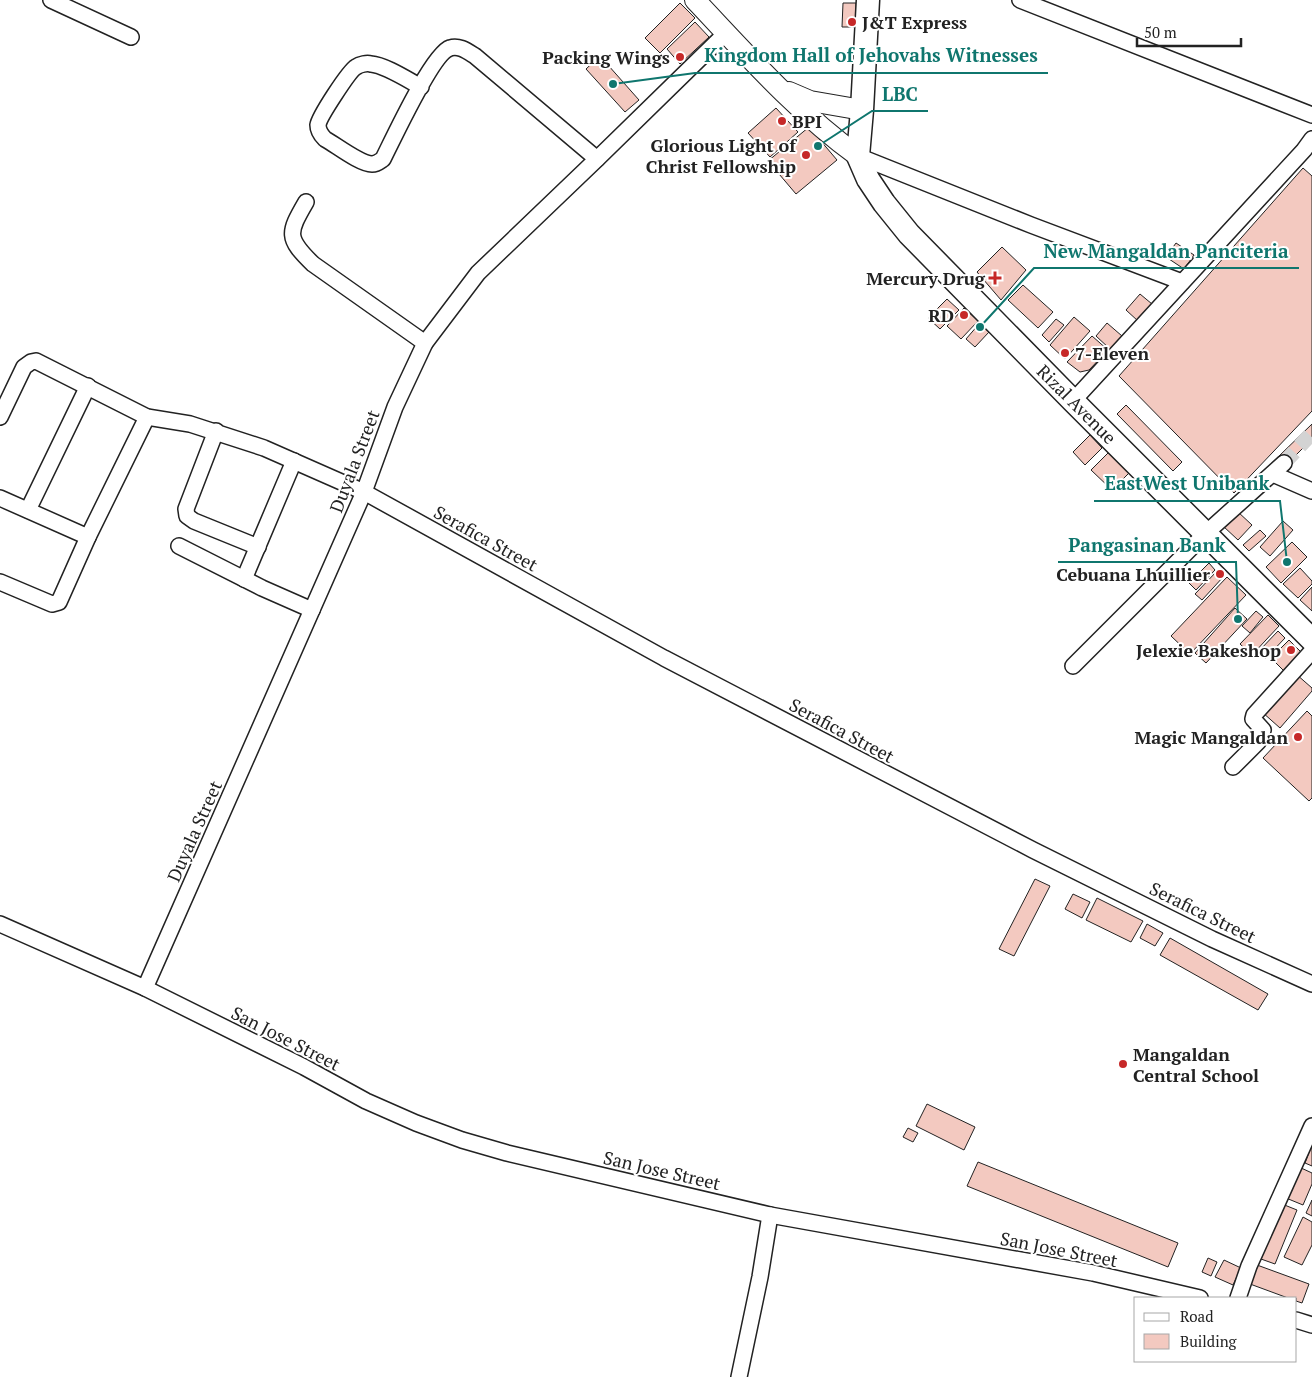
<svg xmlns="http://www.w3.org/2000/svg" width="1312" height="1377" viewBox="0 0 1312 1377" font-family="'PT Serif',serif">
  <rect width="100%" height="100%" fill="#fff"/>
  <g fill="#f3c9c0" stroke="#222">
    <path d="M 680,3 L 695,18 L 660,53 L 645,38 Z"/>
    <path d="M 843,3 L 856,3 L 856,27 L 842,27 Z"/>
    <path d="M 695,22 L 709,37 L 680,64 L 667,49 Z"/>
    <path d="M 600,56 L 639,100 L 625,112 L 586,69 Z"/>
    <path d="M 776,108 L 798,132 L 770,157 L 748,133 Z"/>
    <path d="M 809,127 L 837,160 L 796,194 L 768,161 Z"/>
    <path d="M 1303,168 L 1312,176 L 1312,411 L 1234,493 L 1119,376 Z"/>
    <path d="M 1176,243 L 1194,255 L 1184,269 L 1166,257 Z"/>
    <path d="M 1002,247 L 1026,270 L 1001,300 L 977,272 Z"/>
    <path d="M 1023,285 L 1053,312 L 1038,328 L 1008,300 Z"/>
    <path d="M 1140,294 L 1152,304 L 1138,321 L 1126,310 Z"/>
    <path d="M 947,299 L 959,310 L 940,329 L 928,318 Z"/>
    <path d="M 964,308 L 978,321 L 961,339 L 947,326 Z"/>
    <path d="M 1074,317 L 1090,331 L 1065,359 L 1050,345 Z"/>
    <path d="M 1056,319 L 1064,325 L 1049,342 L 1042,335 Z"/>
    <path d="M 1107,323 L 1122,336 L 1110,349 L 1096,336 Z"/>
    <path d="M 979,324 L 989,332 L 975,347 L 966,339 Z"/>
    <path d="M 1092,336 L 1108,350 L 1089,370 L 1080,372 L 1067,362 Z"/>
    <path d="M 1126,405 L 1182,462 L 1173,471 L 1117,414 Z"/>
    <path d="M 1312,424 L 1312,439 L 1286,465 L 1278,457 Z"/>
    <path d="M 1090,435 L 1102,448 L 1085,465 L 1073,452 Z"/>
    <path d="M 1108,453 L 1129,473 L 1112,490 L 1091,470 Z"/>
    <path d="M 1237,511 L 1252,525 L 1238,540 L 1223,526 Z"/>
    <path d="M 1283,521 L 1293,530 L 1270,556 L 1260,547 Z"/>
    <path d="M 1260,530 L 1266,536 L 1249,551 L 1243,545 Z"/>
    <path d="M 1292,542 L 1307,557 L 1281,583 L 1266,567 Z"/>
    <path d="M 1209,563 L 1215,570 L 1196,590 L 1189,583 Z"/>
    <path d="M 1300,568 L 1312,581 L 1312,584 L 1298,598 L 1283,584 Z"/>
    <path d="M 1218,570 L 1224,576 L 1202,600 L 1195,594 Z"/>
    <path d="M 1227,577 L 1246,595 L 1190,654 L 1171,636 Z"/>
    <path d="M 1312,587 L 1312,611 L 1300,600 Z"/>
    <path d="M 1235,608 L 1247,619 L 1206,663 L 1195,653 Z"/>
    <path d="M 1256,611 L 1263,617 L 1250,633 L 1242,626 Z"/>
    <path d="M 1268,615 L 1279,626 L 1252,655 L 1240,644 Z"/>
    <path d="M 1278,631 L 1285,638 L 1265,659 L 1258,652 Z"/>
    <path d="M 1289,640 L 1303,654 L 1285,672 L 1271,658 Z"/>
    <path d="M 1296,674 L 1312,688 L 1312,691 L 1280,728 L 1262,712 Z"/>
    <path d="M 1307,711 L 1312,716 L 1312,798 L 1309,801 L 1263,758 Z"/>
    <path d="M 1035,879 L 1050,886 L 1014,956 L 999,949 Z"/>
    <path d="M 1073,894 L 1090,902 L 1082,918 L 1065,909 Z"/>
    <path d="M 1097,898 L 1143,921 L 1131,942 L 1086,920 Z"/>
    <path d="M 1147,924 L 1163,933 L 1155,946 L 1140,938 Z"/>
    <path d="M 1170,938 L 1268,994 L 1258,1010 L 1160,955 Z"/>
    <path d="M 927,1104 L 975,1127 L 964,1150 L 916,1126 Z"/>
    <path d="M 908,1128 L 918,1133 L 913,1142 L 903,1137 Z"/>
    <path d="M 1312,1144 L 1312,1166 L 1305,1163 Z"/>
    <path d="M 978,1162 L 1178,1243 L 1168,1267 L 967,1186 Z"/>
    <path d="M 1299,1167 L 1312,1173 L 1312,1184 L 1303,1205 L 1286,1198 Z"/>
    <path d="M 1312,1200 L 1312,1216 L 1306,1213 Z"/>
    <path d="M 1282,1204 L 1297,1210 L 1275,1264 L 1261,1259 Z"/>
    <path d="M 1303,1217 L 1312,1222 L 1312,1245 L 1302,1265 L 1284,1257 Z"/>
    <path d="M 1208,1258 L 1217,1262 L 1211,1276 L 1202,1272 Z"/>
    <path d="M 1224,1260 L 1241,1268 L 1233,1285 L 1215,1277 Z"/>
    <path d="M 1257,1265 L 1309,1284 L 1302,1303 L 1296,1301 L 1296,1298 L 1288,1298 L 1250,1284 Z"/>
  </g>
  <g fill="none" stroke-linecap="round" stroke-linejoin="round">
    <path stroke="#d3d3d3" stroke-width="15" stroke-dasharray="15 8" stroke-linecap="butt" d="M 1284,463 L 1312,433"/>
    <defs>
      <g id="minor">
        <path d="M 51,0 L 131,37"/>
        <path d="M 1020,0 L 1312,115"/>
        <path d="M 421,87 C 408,80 385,65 371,64 C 367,63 360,64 356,67 C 349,71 319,117 318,125 C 318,131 321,135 325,139 C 336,145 360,164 372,164 C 377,164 380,161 383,159 C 393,139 433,53 450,48 C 459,45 467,51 475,56 L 597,159"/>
        <path d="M 858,156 L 1031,225 L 1182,282"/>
        <path d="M 306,202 C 288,233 286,238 313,264 L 425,343"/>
        <path d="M 1073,401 L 1304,150 L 1312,139"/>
        <path d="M 0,417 L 24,367 L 31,362 L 36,361 L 147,417 L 190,424 L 264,448 L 364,492 L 664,658 L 1033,850 L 1212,939 L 1312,984"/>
        <path d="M 216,431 L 186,509 L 187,516 L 194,521 L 258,547"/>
        <path d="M 1273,474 L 1312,491"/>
        <path d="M 0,498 L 88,537"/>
        <path d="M 28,510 L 88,386"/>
        <path d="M 179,546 L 262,588 L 312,610"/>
        <path d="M 244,579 L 294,461"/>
        <path d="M 0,582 L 52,604 L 59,602 L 88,537 L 147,417"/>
        <path d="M 1073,666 L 1205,534 L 1284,463"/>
        <path d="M 1233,767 L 1258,742 L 1263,730 L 1253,719 L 1254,715 L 1312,651"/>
        <path d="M 0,924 L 145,988 L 304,1067 L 366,1101 L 416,1123 L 462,1140 L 507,1153 L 770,1215 L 1093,1273 L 1200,1298"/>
        <path d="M 145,988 L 364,492 L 395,407 L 425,343 L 478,273 L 597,159 L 726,33"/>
        <path d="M 1238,1298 L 1249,1266 L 1312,1126"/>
        <path d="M 1296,1320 L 1312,1325"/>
        <path d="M 739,1377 L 760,1277 L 770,1215"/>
      </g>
      <g id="major">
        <path d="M 695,0 C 746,54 797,112 858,156"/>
        <path d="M 789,92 L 810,101 L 862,110"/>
      </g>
      <path id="highway" d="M 868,0 L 862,110 L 858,156 L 868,179 L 884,203 L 909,234 L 1073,401 L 1312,640"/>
    </defs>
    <use href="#minor" stroke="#222" stroke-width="18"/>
    <use href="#major" stroke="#222" stroke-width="22"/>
    <use href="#highway" stroke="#222" stroke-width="25"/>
    <use href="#minor" stroke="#fff" stroke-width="15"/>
    <use href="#major" stroke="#fff" stroke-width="20"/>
    <use href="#highway" stroke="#fff" stroke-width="22"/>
  </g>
  <g fill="#c62828" stroke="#fff" stroke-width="2">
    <circle cx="852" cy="22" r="5"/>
    <circle cx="680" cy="57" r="5"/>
    <circle cx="782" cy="121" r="5"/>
    <circle cx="806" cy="155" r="5"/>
    <path d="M992.5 270.5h5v5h5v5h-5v5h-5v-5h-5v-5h5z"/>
    <circle cx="964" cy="315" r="5"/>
    <circle cx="1065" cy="353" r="5"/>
    <circle cx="1220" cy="574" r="5"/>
    <circle cx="1291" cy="650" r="5"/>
    <circle cx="1298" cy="737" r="5"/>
    <circle cx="1123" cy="1064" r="5"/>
  </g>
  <g text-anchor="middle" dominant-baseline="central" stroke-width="4" stroke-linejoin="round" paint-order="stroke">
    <g font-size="18" font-weight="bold" fill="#222" stroke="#fff" text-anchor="end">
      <text x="862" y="22" text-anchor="start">J&amp;T Express</text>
      <text x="670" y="57">Packing Wings</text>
      <text x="792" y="121" text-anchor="start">BPI</text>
      <text x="796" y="145">Glorious Light of<tspan x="796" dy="21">Christ Fellowship</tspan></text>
      <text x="985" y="278">Mercury Drug</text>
      <text x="954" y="315">RD</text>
      <text x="1075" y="353" text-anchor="start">7-Eleven</text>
      <text x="1210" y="574">Cebuana Lhuillier</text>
      <text x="1281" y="650">Jelexie Bakeshop</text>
      <text x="1288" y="737">Magic Mangaldan</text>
      <text x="1133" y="1054" text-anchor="start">Mangaldan<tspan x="1133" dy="21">Central School</tspan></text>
    </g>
    <g font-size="18" fill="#222" stroke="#fff">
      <text transform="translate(1077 404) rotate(45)">Rizal Avenue</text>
      <text transform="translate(354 461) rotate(-69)">Duyala Street</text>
      <text transform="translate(486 538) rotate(29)">Serafica Street</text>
      <text transform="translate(842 730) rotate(28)">Serafica Street</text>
      <text transform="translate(194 831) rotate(-66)">Duyala Street</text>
      <text transform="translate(1203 912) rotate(26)">Serafica Street</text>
      <text transform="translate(286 1038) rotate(27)">San Jose Street</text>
      <text transform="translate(662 1170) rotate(13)">San Jose Street</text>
      <text transform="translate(1059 1249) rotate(11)">San Jose Street</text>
    </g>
  </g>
  <path fill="none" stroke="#0f766e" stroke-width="2" d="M613 84L695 73H1048M818 146L872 111H928M980 327L1034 268H1299M1287 562L1280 501H1094M1238 619L1236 562H1058"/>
  <g fill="#0f766e" stroke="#fff" stroke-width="2">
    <circle cx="613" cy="84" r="5"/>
    <circle cx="818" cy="146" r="5"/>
    <circle cx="980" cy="327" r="5"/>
    <circle cx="1287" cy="562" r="5"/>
    <circle cx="1238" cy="619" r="5"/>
  </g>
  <g font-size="19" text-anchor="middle" font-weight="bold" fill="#0f766e" stroke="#fff" stroke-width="4" stroke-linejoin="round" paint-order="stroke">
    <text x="871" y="62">Kingdom Hall of Jehovahs Witnesses</text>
    <text x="900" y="101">LBC</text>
    <text x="1166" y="258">New Mangaldan Panciteria</text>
    <text x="1187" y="490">EastWest Unibank</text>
    <text x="1147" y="552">Pangasinan Bank</text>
  </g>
  <rect x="1134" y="1297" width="162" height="65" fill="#ffffff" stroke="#a7a7a7"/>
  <rect x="1144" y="1313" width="25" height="8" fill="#ffffff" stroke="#a7a7a7"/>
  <text x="1180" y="1322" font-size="15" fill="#222222">Road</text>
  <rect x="1144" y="1334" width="25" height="15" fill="#f3c9c0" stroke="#a7a7a7"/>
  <text x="1180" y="1347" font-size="15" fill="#222222">Building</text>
  <path d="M1137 38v8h104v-8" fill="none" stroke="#222222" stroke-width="2.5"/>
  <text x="1144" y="38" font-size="15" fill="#222222" stroke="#ffffff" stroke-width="4" paint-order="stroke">50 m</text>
</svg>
